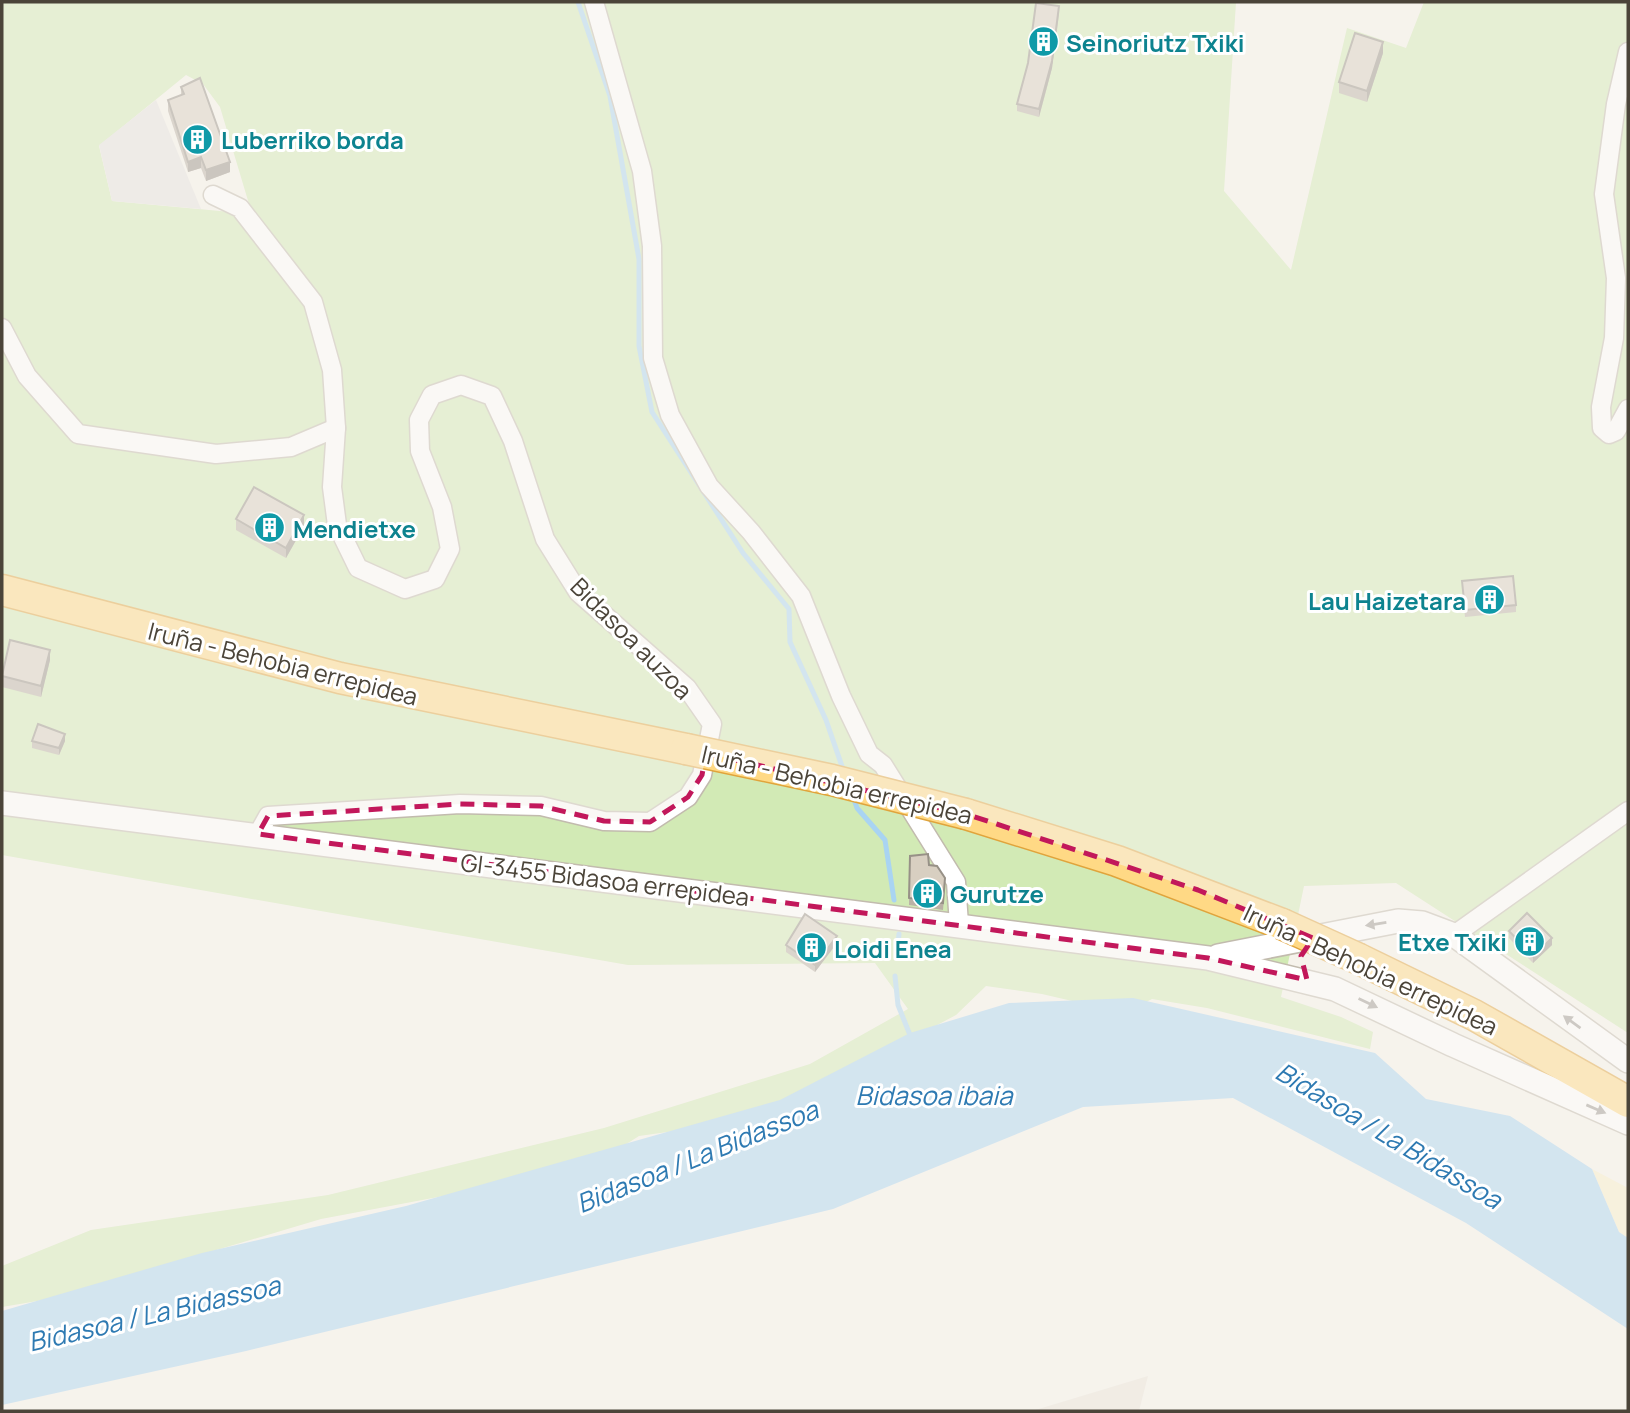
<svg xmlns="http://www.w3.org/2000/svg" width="1630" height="1413" viewBox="0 0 1630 1413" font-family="Manrope,sans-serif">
  <rect width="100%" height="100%" fill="#f6f3ec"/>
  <path fill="#eae5da" d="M 1148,1376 L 1139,1411 L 1032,1411 Z"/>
  <path fill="#d2eab5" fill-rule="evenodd" d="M 2,2 L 1236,2 L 1224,191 L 1291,270 L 1347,28 L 1406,48 L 1424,2 L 1628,2 L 1628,1033 L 1396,883 L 1304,886 L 1281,997 L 1341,1017 L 1373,1032 L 1370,1049 L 1207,1008 L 1152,999 L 1124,1013 L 1042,994 L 986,986 L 956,1015 L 860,1066 L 745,1121 L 639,1136 L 587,1169 L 321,1219 L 55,1298 L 2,1307 L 2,1266 L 91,1230 L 328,1195 L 604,1128 L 810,1064 L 908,1009 L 875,963 L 628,965 L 2,855 ZM 186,75 L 203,84 L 220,107 L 252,214 L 112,201 L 99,146 Z"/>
  <path fill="#f9efc9" d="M 1592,1169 L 1628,1188 L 1628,1238 L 1619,1232 Z"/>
  <path fill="#e5e3e0" d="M 156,100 L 201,209 L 112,201 L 99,145 Z"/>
  <path fill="#a9d4f2" d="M 1133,998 L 1375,1053 L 1426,1099 L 1510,1116 L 1592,1169 L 1619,1232 L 1628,1238 L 1628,1329 L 1466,1223 L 1233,1098 L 1083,1107 L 833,1209 L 246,1351 L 2,1405 L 2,1311 L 202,1253 L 406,1206 L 780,1100 L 910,1033 L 1009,1003 Z"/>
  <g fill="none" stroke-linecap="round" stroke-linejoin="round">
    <g stroke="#a9d4f2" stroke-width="5">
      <path d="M 578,2 L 610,96 L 639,259 L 639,346 L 652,412 L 743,553 L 789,609 L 790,642 L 826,720 L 844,772"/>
      <path d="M 852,794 L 857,808 L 885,840 L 894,900"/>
      <path d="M 897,954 L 899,934"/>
      <path d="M 895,976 L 898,1005 L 912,1040"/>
    </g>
    <defs>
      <g id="minor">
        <path d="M 594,2 L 642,171 L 652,246 L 653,358 L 670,415 L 709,486 L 751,532 L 801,596 L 841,696 L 869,754 L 883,765 L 956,882 L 959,924"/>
        <path d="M 1628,52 L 1616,104 L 1604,194 L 1616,278 L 1614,338 L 1601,407 L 1602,428 L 1609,434 L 1616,431 L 1628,409"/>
        <path d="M 213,195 L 240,208 L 313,302 L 332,370 L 336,428 L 332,487 L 337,525 L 358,568 L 405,589 L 435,579 L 450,549 L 442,507 L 420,451 L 419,420 L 432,395 L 461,385 L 492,396 L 513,441 L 545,539 L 578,592 L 687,688 L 712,724 L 702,775 L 688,797 L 650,822 L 604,821 L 541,806 L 460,804 L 268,816 L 258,834"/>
        <path d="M 2,328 L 27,376 L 78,434 L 216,454 L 291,447 L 336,428"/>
        <path d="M 1454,935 L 1628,811"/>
      </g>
      <g id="tertiary">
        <path d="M 2,803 L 1208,958 L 1335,989 L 1453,1045 L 1628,1123"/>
        <path d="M 1218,956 L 1398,921 L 1422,923 L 1454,935 L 1628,1061"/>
      </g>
      <g id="trunk">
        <path d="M 2,590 L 340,678 L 686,749"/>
        <path d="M 966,814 L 1117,861 L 1282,924"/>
        <path d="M 1359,959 L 1474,1015 L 1628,1102"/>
      </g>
    </defs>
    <use href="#minor" stroke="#c2bbae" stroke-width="21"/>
    <use href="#tertiary" stroke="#c2bbae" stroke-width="26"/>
    <use href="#trunk" stroke="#e0a43c" stroke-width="33"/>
    <use href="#minor" stroke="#fff" stroke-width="18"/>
    <use href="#tertiary" stroke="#fff" stroke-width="23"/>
    <use href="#trunk" stroke="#ffd985" stroke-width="30"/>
    <defs>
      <g id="trunk-bridge">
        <path d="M 686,749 L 832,780 L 966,814"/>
        <path d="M 1282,924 L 1359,959"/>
      </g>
    </defs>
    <use href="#trunk-bridge" stroke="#e0a43c" stroke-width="33" stroke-linecap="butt"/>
    <use href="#trunk-bridge" stroke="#ffd985" stroke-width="30"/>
  </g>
  <g fill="#bab2a6">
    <path d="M 1059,13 L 1052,68 L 1039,117 L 1017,111 L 1017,104 Z"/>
    <path d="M 1383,53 L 1367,102 L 1339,93 L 1339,82 Z"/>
    <path d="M 181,87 L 230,172 L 206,181 L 201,168 L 188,172 L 168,111 L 168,100 L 181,95 Z"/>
    <path d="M 236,519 L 304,526 L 286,558 L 236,530 Z"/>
    <path d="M 1462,581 L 1516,605 L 1516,612 L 1465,617 Z"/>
    <path d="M 50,660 L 41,697 L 2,687 L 2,676 Z"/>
    <path d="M 32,741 L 65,741 L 59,755 L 32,748 Z"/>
    <path d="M 910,856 L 929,865 L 945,886 L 943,910 L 909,905 Z"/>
    <path d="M 1509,931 L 1552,945 L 1533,963 L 1509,938 Z"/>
    <path d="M 837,943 L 815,972 L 786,952 L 786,945 Z"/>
  </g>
  <g fill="#979187">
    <path d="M 1059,6 L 1052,68 L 1039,117 L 1039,109 Z"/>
    <path d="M 1383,42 L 1383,53 L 1367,102 L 1367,91 Z"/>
    <path d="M 201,157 L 201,168 L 188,172 L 188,162 Z"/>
    <path d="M 230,162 L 230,172 L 206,181 L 206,170 Z"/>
    <path d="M 304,515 L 304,526 L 286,558 L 286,548 Z"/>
    <path d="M 50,650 L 50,660 L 41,697 L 41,686 Z"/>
    <path d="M 65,734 L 65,741 L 59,755 L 59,748 Z"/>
    <path d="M 837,936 L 837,943 L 815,972 L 815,965 Z"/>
    <path d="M 1552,938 L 1552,945 L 1533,963 L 1533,956 Z"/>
  </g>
  <g fill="#d8cfc1" stroke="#979187" stroke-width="2">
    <path d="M 1036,3 L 1059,6 L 1052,61 L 1039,109 L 1017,104 L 1028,63 Z"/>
    <path d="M 1355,33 L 1383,42 L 1367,91 L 1339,82 Z"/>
    <path d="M 200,78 L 230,162 L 206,170 L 201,157 L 188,162 L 168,100 L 184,94 L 181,87 Z"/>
    <path d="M 254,487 L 304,515 L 286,548 L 236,519 Z"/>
    <path d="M 1513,576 L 1516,605 L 1465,610 L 1462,581 Z"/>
    <path d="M 10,640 L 50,650 L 41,686 L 2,676 Z"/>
    <path d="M 38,724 L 65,734 L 59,748 L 32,741 Z"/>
    <path d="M 928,854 L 929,865 L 937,866 L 945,878 L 943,903 L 909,898 L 910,856 Z"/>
    <path d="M 1527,913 L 1552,938 L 1533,956 L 1509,931 Z"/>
    <path d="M 805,914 L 837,936 L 815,965 L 786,945 Z"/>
  </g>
  <defs><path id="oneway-solid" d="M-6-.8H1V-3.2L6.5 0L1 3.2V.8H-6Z" transform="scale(1.75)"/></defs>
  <g fill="#9c9892">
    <use href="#oneway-solid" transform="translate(1376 924) rotate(171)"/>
    <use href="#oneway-solid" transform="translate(1368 1003) rotate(26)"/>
    <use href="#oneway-solid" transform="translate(1572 1022) rotate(-144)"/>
    <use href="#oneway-solid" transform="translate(1596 1109) rotate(23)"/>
  </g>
  <path d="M0 0H1630V1413H0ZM 706,753 L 966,814 L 1198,890 L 1313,938 L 1301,956 L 1307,980 L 1208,958 L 258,834 L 268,816 L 460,804 L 541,806 L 604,821 L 650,822 L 688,797 L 702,775 Z" fill="#f6f3ec" fill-opacity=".55" fill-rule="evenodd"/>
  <path fill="none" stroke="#c2185b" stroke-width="5" stroke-dasharray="14 9" stroke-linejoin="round" d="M 706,753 L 966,814 L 1198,890 L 1313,938 L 1301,956 L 1307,980 L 1208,958 L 258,834 L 268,816 L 460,804 L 541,806 L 604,821 L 650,822 L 688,797 L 702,775 Z"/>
  <defs>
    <symbol id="building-disc" viewBox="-11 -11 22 22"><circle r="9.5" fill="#0f9aa8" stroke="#fff"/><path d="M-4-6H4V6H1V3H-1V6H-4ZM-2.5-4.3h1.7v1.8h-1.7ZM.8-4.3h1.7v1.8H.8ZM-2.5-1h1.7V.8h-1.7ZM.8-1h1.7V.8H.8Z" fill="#fff"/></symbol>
  </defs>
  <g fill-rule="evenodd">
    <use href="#building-disc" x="1026" y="24" width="35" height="35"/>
    <use href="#building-disc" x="180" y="122" width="35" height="35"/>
    <use href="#building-disc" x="252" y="510" width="35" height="35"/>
    <use href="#building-disc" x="1472" y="582" width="35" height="35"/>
    <use href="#building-disc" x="910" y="876" width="35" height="35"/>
    <use href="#building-disc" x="1512" y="924" width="35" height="35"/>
    <use href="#building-disc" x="794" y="930" width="35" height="35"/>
  </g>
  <g text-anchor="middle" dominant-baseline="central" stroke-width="6" stroke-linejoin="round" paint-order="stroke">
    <g font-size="24" font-weight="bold" fill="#0d838f" stroke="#fff" text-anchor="start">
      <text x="1066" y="42">Seinoriutz Txiki</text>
      <text x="221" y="139">Luberriko borda</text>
      <text x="293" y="528">Mendietxe</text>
      <text x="1466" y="600" text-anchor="end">Lau Haizetara</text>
      <text x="950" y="893">Gurutze</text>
      <text x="1507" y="941" text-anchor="end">Etxe Txiki</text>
      <text x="834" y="948">Loidi Enea</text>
    </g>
    <g font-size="24" fill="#4b4439" stroke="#fff">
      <text transform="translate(632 638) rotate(45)">Bidasoa auzoa</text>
      <text transform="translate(283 663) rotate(14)">Iruña - Behobia errepidea</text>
      <text transform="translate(837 784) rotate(13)">Iruña - Behobia errepidea</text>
      <text transform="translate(605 879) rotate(7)">GI-3455 Bidasoa errepidea</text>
      <text transform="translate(1371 969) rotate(25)">Iruña - Behobia errepidea</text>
    </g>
    <g font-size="26" font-style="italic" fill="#2e7ab2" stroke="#fff">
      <text x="934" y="1095">Bidasoa ibaia</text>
      <text transform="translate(1389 1135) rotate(31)">Bidasoa / La Bidassoa</text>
      <text transform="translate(697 1156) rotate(-22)">Bidasoa / La Bidassoa</text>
      <text transform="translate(154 1313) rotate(-13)">Bidasoa / La Bidassoa</text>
    </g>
  </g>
  <rect width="1630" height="1413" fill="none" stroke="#4b4439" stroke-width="7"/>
</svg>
